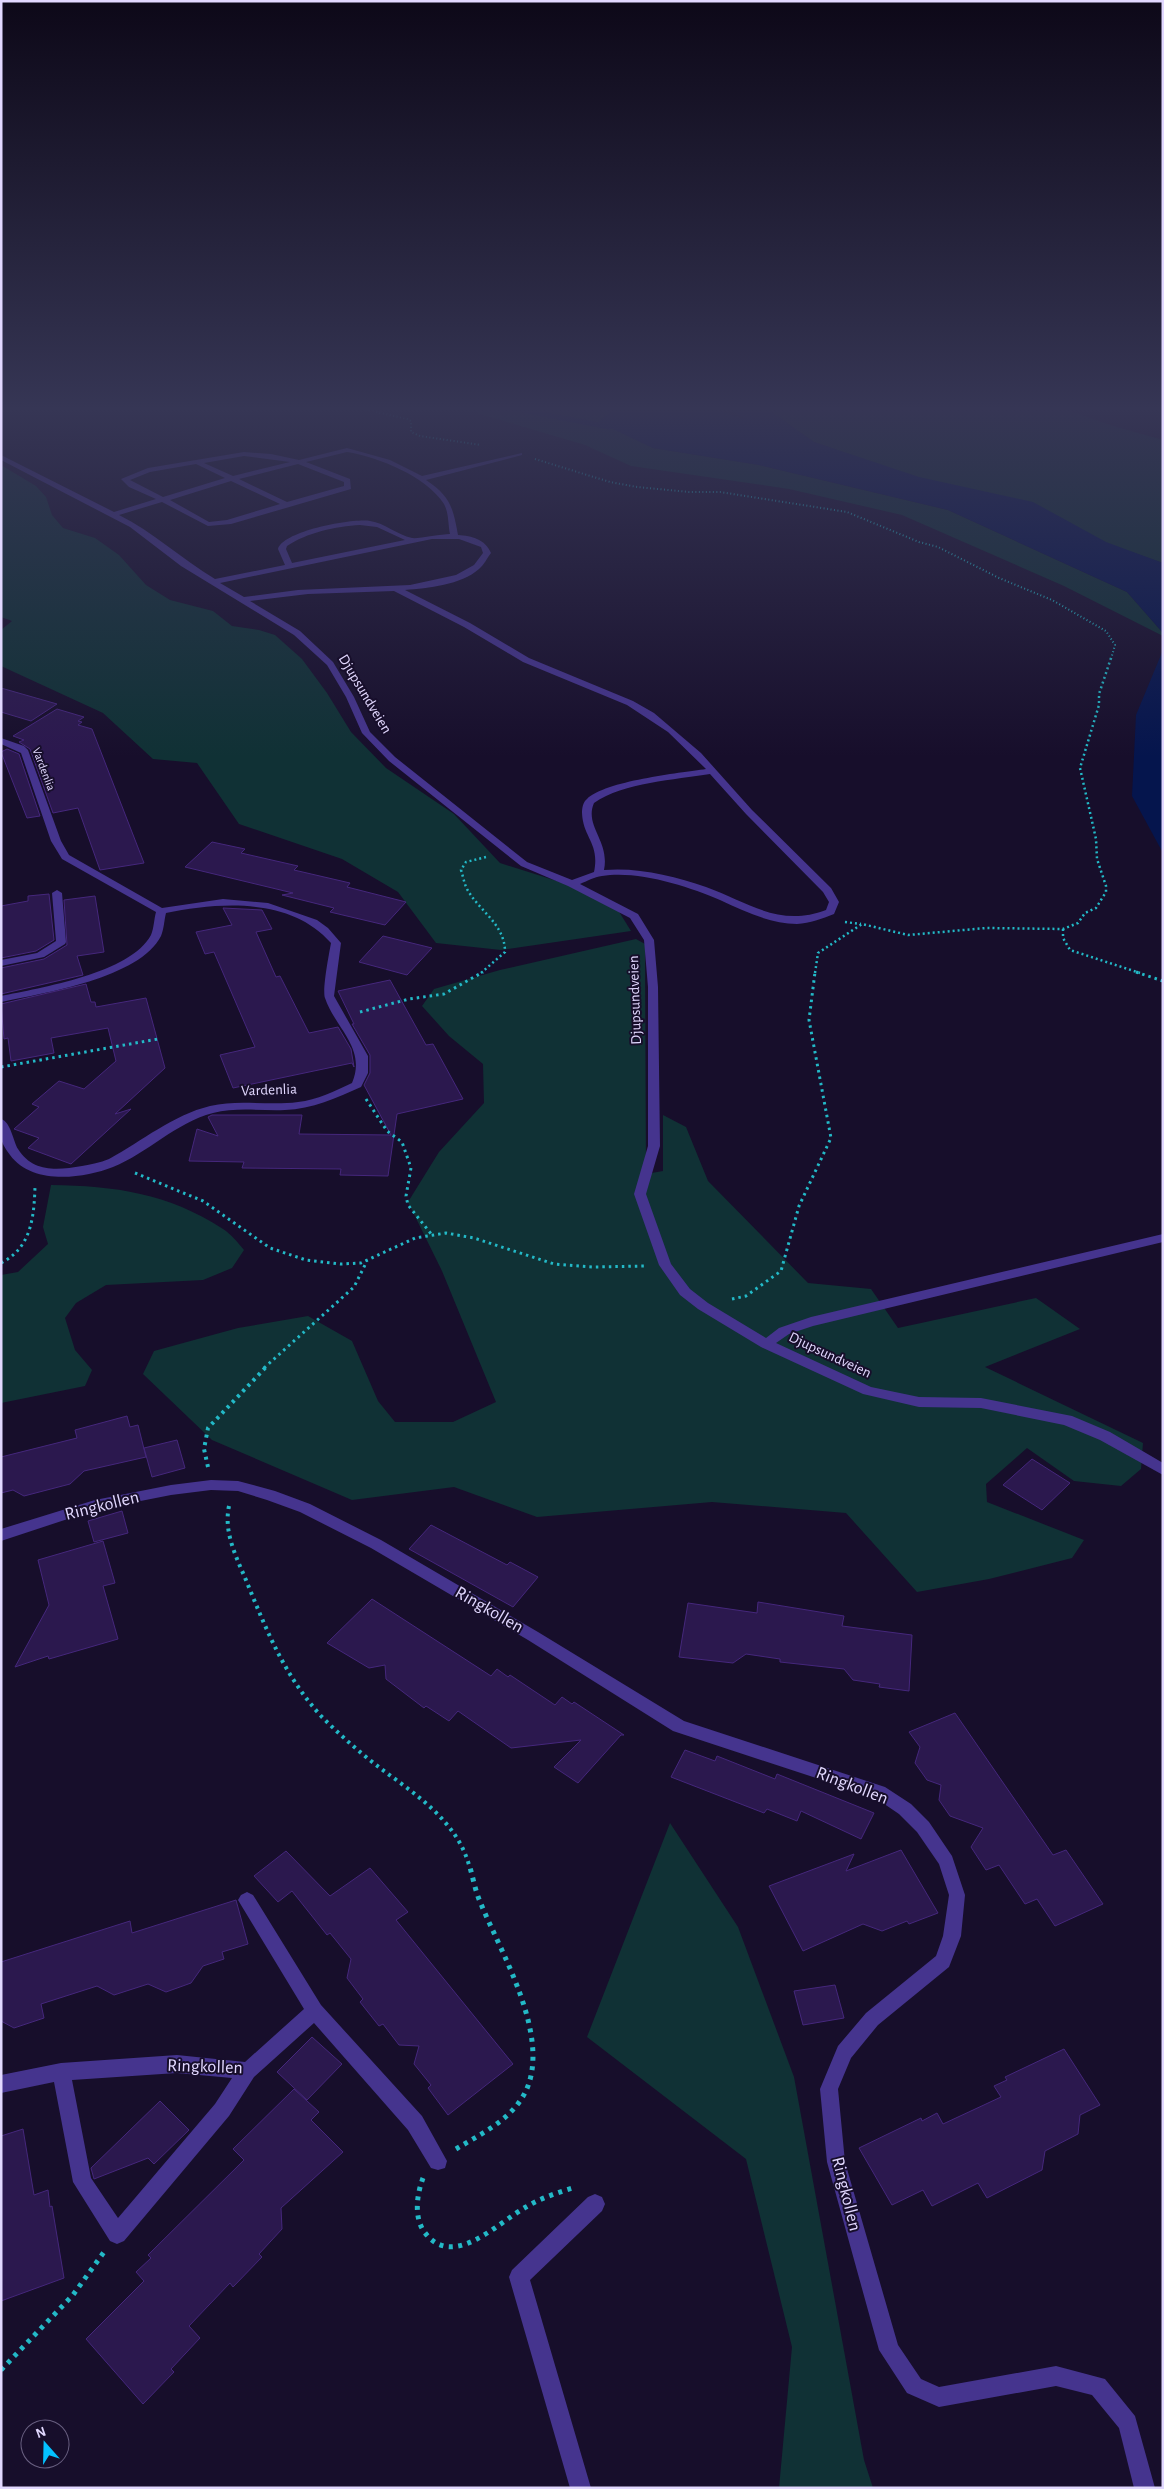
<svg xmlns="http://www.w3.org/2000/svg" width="1164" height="2489" viewBox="0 0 1164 2489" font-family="'Alegreya Sans',sans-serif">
  <rect width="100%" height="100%" fill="#170e2b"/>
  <g fill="#103135">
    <path d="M 449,408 L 615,408 L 599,422 L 653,448 L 759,465 L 948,510 L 1127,592 L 1163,633 L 1163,636 L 1064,586 L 902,515 L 789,489 L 631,466 L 585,445 L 477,413 Z"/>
    <path d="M 766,408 L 1062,408 L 1110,425 L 1163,440 L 1163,563 L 814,442 Z"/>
    <path d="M 1,465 L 36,486 L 46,497 L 52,515 L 63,528 L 95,538 L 119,555 L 146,585 L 170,600 L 213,611 L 232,626 L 259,630 L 275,635 L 302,659 L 327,693 L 351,732 L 386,768 L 454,814 L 500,863 L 579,888 L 613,902 L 631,931 L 501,950 L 436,943 L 398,892 L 342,859 L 239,824 L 197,763 L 153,759 L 103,713 L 1,666 L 1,630 L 12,621 L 1,617 Z"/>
    <path d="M 636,939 L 645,944 L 646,1174 L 663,1171 L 663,1115 L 686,1127 L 708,1181 L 808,1283 L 871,1289 L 898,1328 L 1036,1298 L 1080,1329 L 985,1367 L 1143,1443 L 1141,1469 L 1121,1486 L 1074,1481 L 1027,1448 L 986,1484 L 987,1502 L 1084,1540 L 1072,1558 L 989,1579 L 917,1592 L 846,1513 L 712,1502 L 537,1517 L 454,1487 L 352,1500 L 212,1440 L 143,1374 L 154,1351 L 238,1328 L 308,1316 L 352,1341 L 378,1401 L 395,1422 L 453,1422 L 496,1402 L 442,1271 L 408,1202 L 439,1152 L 484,1103 L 483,1064 L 449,1036 L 422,1006 L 434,989 L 500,970 Z"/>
    <path d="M 51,1185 C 115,1186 168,1193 223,1229 C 231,1234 238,1243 244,1250 L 232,1268 L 203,1280 L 106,1285 L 76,1303 L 65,1318 L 75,1350 L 92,1370 L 85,1386 L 1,1403 L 1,1275 L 18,1272 L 48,1244 L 43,1227 Z"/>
    <path d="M 670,1823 L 738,1927 L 794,2077 L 864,2460 L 873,2488 L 779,2488 L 792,2347 L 746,2159 L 587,2037 Z"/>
  </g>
  <g fill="#05154d">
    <path d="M 615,408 L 711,408 L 745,419 L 727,408 L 766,408 L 814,442 L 919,477 L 1033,502 L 1106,542 L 1163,563 L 1163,633 L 1127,592 L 948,510 L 759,465 L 653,448 L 598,422 Z"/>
    <path d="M 1163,650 L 1163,853 L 1132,796 L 1136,715 Z"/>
  </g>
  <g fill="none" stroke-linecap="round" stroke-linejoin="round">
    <path stroke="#05154d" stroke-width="5" d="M 512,408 L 609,427"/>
  </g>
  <g fill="#2b184e" stroke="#45277c">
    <path d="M 1,688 L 57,704 L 31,721 L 1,712 Z"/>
    <path d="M 57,709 L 84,717 L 78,721 L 82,722 L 78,725 L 92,729 L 144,863 L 100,870 L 78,808 L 53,813 L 30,749 L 19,742 L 24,740 L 13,736 Z"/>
    <path d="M 7,749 L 19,754 L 40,816 L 27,818 L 1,752 Z"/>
    <path d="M 212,842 L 245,849 L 241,853 L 298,866 L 294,870 L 350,883 L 347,887 L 406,902 L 385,925 L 330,912 L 334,908 L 282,895 L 293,893 L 185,867 Z"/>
    <path d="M 49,894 L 54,940 L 36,951 L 1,958 L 1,906 L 28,901 L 28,896 Z"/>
    <path d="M 95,896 L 104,952 L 77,956 L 83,975 L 1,994 L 1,968 L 44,959 L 67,945 L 64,900 Z"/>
    <path d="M 223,908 L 262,910 L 272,929 L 256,932 L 276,977 L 280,976 L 309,1033 L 338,1027 L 351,1049 L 354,1067 L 352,1063 L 233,1088 L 220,1055 L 255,1047 L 214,952 L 205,954 L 196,932 L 232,925 Z"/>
    <path d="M 383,936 L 432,948 L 407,975 L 359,962 Z"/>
    <path d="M 390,980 L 426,1045 L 433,1044 L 463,1099 L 397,1114 L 388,1176 L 340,1175 L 341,1169 L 242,1168 L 244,1162 L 189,1161 L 197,1129 L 218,1136 L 208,1117 L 212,1115 L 302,1115 L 299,1134 L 391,1135 L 364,1085 L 370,1073 L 370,1055 L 352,1024 L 354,1024 L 338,991 Z"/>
    <path d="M 86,984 L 91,1002 L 95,1002 L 96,1007 L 146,998 L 165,1068 L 115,1114 L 131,1109 L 71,1164 L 28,1148 L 39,1138 L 14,1129 L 39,1107 L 32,1104 L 59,1081 L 84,1089 L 116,1061 L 108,1028 L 51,1038 L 54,1053 L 11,1061 L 8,1038 L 4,1039 L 1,1004 Z"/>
    <path d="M 127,1416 L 130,1427 L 138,1425 L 146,1457 L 84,1471 L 70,1484 L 24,1496 L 13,1490 L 1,1493 L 1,1457 L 77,1438 L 75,1430 Z"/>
    <path d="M 177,1440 L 185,1468 L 152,1477 L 144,1448 Z"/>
    <path d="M 1032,1459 L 1070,1483 L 1042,1510 L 1003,1485 Z"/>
    <path d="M 122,1511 L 128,1533 L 94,1542 L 88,1521 Z"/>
    <path d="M 431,1525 L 507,1565 L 510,1562 L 538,1577 L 513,1607 L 409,1549 Z"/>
    <path d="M 103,1541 L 115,1583 L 103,1586 L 118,1639 L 49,1659 L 48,1656 L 15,1667 L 49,1605 L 38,1560 Z"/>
    <path d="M 372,1599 L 491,1676 L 497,1669 L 508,1677 L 510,1675 L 555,1705 L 562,1697 L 572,1704 L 574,1702 L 624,1735 L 621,1735 L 578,1783 L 554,1767 L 581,1740 L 511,1748 L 458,1711 L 449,1721 L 426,1706 L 424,1708 L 386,1679 L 385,1665 L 369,1668 L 327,1643 Z"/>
    <path d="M 758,1602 L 844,1616 L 842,1626 L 912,1635 L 909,1691 L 879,1687 L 880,1684 L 853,1680 L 844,1669 L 780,1662 L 780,1659 L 746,1654 L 733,1663 L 679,1657 L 688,1603 L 757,1613 Z"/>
    <path d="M 955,1713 L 1053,1855 L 1066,1850 L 1103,1904 L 1055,1926 L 1037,1899 L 1025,1904 L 999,1865 L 986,1870 L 971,1847 L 983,1828 L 950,1816 L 939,1800 L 941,1785 L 927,1780 L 915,1763 L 920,1747 L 909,1732 Z"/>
    <path d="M 685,1750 L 715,1761 L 717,1756 L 775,1779 L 777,1774 L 874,1813 L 861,1839 L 801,1811 L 797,1821 L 767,1809 L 764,1813 L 671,1777 Z"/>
    <path d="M 901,1850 L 938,1913 L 909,1924 L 907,1921 L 882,1931 L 863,1924 L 803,1951 L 769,1886 L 854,1854 L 846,1871 Z"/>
    <path d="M 286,1851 L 330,1896 L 370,1868 L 408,1912 L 396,1920 L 513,2064 L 448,2115 L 428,2088 L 431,2085 L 414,2064 L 419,2046 L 399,2045 L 383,2024 L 379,2026 L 360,2002 L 363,1999 L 347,1978 L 351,1959 L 330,1933 L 327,1935 L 292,1891 L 278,1902 L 254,1876 Z"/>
    <path d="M 236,1900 L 248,1944 L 222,1952 L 224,1959 L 203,1966 L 191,1983 L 166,1992 L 148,1984 L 114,1995 L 97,1986 L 41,2004 L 44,2018 L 14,2028 L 1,2021 L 1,1962 L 130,1921 L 132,1933 Z"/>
    <path d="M 835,1985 L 844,2018 L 803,2025 L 794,1991 Z"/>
    <path d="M 312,2037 L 342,2064 L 307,2100 L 277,2072 Z"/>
    <path d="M 1064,2049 L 1100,2105 L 1080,2115 L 1078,2134 L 1045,2151 L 1042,2170 L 987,2198 L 978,2183 L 932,2206 L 923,2190 L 892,2205 L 859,2148 L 921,2118 L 922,2121 L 937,2113 L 943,2124 L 1001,2097 L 994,2086 L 1007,2080 L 1005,2077 Z"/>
    <path d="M 294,2089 L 319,2112 L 311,2120 L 343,2152 L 281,2208 L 282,2229 L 259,2254 L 262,2257 L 233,2287 L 230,2283 L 189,2326 L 200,2338 L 171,2369 L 174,2372 L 143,2404 L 86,2339 L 144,2281 L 136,2272 L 151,2258 L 148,2255 L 244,2160 L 233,2149 Z"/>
    <path d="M 160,2101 L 189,2130 L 154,2164 L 148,2158 L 94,2179 L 91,2168 Z"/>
    <path d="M 23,2129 L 34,2195 L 48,2190 L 50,2207 L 52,2206 L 64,2278 L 1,2301 L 1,2136 Z"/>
  </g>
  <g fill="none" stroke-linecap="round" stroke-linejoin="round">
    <g stroke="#23b9c7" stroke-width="2" stroke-dasharray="1 2.5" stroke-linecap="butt">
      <path d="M 359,408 L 407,419 L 411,421 L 411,432 L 420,436 L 481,445"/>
      <path d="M 535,459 L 610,482 L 637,487 L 689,492 L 720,492 L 847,512 L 919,542 L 938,547 L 999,578 L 1052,600 L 1106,631 L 1115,645 L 1111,659"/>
    </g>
    <g stroke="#23b9c7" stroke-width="2.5" stroke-dasharray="2 3" stroke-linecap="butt">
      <path d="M 845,922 L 861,924"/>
      <path d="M 1063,929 L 1063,938 L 1070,950 L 1140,973"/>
      <path d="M 481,973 L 505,952 C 505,924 479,911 467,889 C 464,883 463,876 461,870 L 466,862 L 486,857"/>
      <path d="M 815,973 L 818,953 L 862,924 L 908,935 L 986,928 L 1063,929 L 1078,923 L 1085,913 L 1096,908 L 1106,892 L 1106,886 L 1097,859 L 1096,839 L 1080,768 L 1099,705 L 1099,694 L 1111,658"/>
    </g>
    <g stroke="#23b9c7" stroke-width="3" stroke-dasharray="2.5 4" stroke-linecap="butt">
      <path d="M 1136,972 L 1163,981"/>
      <path d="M 360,1012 L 409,999 L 444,994 L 483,972"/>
      <path d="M 1,1067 L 158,1039"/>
      <path d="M 366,1099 L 387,1131 L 402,1142 L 411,1168 L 406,1196 L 408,1205 L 432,1235"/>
      <path d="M 135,1173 L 203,1201 L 270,1248 L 306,1260 L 340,1264 L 361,1263 L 415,1238 L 446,1233 L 474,1238 L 554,1264 L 593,1267 L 644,1266"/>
      <path d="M 1,1263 C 31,1248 34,1218 35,1187"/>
      <path d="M 732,1299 L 746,1296 L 781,1271 L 799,1206 L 831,1138 L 809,1020 L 815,972"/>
      <path d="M 264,1368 L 354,1287 L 367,1261"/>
    </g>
    <g stroke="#23b9c7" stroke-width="4" stroke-dasharray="3 4.5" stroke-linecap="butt">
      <path d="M 208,1467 L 204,1449 L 208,1428 L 266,1367"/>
      <path d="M 229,1506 C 223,1534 238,1560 248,1585 C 268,1634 286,1678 322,1717 C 339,1734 357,1750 376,1765 C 412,1792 456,1819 469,1865"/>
    </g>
    <g stroke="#23b9c7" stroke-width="5" stroke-dasharray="4 5.5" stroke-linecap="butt">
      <path d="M 456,2149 C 479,2135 507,2122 522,2098 C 556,2044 502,1955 481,1904 C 475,1891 473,1877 469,1864"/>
      <path d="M 423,2178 C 417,2194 414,2215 423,2230 C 451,2272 496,2224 526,2207 C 541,2198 559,2192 576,2187"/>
      <path d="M 1,2370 L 73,2295 L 104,2252"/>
    </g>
    <g fill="#45348e" fill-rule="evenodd">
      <path d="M 347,448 L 390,460 L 422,476 L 522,453 L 522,455 L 426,480 C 450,496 453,507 458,535 C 472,536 485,539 491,553 C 487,558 484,565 479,569 C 461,585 428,588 405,590 L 470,623 L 529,658 L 633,701 L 654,713 L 701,753 L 752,810 L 831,888 L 839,902 L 834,914 C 822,919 810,923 797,924 C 770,924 744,911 720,900 C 688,886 637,870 602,876 C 594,877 587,881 580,884 L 638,914 L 654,940 L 658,987 L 660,1146 L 646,1194 L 671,1264 L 690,1289 L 708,1303 L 766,1338 L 779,1328 L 811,1317 L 1163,1234 L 1163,1242 L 813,1326 L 789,1334 L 776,1343 L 871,1387 L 919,1397 L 981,1398 L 1072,1416 L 1110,1432 L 1163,1463 L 1163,1475 L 1100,1440 L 1064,1425 L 981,1408 L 919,1407 L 863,1394 L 761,1347 L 698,1309 L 680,1295 L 659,1265 L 634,1194 L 648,1146 L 648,987 L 644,940 L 630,918 L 568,886 L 521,866 L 389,761 L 362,733 L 346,697 L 327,665 L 294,635 L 181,566 L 130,527 L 1,460 L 1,455 L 114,512 L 156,499 L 129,487 L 121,479 L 148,468 L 244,452 L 271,454 L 299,460 ZM 347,452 C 378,457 426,476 444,504 C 449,513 448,525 450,534 C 441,534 418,539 412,538 C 397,535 385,523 370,521 C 353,518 283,531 278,549 L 285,565 L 215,579 C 182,559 153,532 119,515 L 162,502 L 208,526 L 231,524 L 351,489 L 350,479 L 306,462 ZM 244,456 L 290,462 L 233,476 L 204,463 ZM 196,464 L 225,478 L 163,497 L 130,480 L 150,472 ZM 298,464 L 344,482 L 344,486 L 287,502 L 239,479 ZM 231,481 L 280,504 L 227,520 L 209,522 L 170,500 ZM 360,525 L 377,527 L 405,540 L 292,563 L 286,549 L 287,546 C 306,533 336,526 360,525 ZM 432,539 L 459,539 L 481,547 L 483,553 L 474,565 L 456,575 L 410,585 L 298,590 L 244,597 L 220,583 ZM 394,591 L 464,627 L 523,662 L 627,705 L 668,732 L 706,769 C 679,773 605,781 587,799 C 583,802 582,808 582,813 C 583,838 600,843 594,872 L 572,880 L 527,862 L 395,757 L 370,732 L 354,697 L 333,662 L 300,631 L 250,601 L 308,594 ZM 710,774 L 746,814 L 823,892 L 829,902 L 826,910 C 779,928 748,902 706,887 C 674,876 638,867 604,870 C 610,841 584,826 594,803 C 624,782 675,780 710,774 Z"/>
      <path d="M 1,738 L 24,746 L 28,750 L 61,841 L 69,855 L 162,908 L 223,899 L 268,903 L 317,920 L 328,928 L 341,943 L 334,996 L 368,1056 L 368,1073 L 361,1087 C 337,1098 312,1109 285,1110 C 261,1111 236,1107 213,1113 C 175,1123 148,1153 113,1167 C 82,1179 32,1185 10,1155 C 7,1151 2,1144 1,1138 C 0,1133 1,1125 1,1119 C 11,1122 13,1141 18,1149 C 33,1173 58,1170 82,1166 C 91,1164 100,1163 109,1159 C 142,1141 173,1115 210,1106 C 239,1099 269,1106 298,1102 C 317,1100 335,1091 352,1083 C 367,1048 335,1028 325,998 C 322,990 329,954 331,943 C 291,897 220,902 166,913 C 164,921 164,929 161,936 C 140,978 44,993 1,1002 L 1,996 C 40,988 131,973 151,935 C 154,928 154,919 156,912 L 62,859 L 51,841 L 21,753 L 1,744 Z"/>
      <path d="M 57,890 L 62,893 L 66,942 L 65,944 L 44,957 L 1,966 L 1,960 L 37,953 L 56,941 L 52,893 Z"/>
      <path d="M 211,1480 L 238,1481 L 275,1491 L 310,1504 L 381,1540 L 538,1632 L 684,1721 L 885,1787 L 911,1804 L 929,1822 L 952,1856 L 965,1895 L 961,1936 L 949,1967 L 878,2025 L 851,2058 L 838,2089 L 845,2162 L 898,2345 L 921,2379 L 939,2387 L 1056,2366 L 1105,2379 L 1135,2416 L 1155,2488 L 1134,2488 L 1119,2428 L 1092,2395 L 1056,2386 L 939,2407 L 907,2393 L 879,2350 L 827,2162 L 820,2089 L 838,2046 L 866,2013 L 936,1956 L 943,1936 L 949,1895 L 939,1864 L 917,1832 L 899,1814 L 874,1797 L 673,1731 L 528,1640 L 371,1548 L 300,1512 L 267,1500 L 238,1491 L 211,1490 L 171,1495 L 95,1510 L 1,1541 L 1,1529 L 95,1500 L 171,1485 Z"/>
      <path d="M 247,1892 L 253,1895 L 321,2005 L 422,2116 L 447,2161 L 445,2168 L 438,2170 L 431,2168 L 408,2130 L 314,2023 L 254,2077 L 229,2116 L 124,2241 L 117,2244 L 110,2241 L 73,2182 L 54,2082 L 1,2093 L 1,2075 L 61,2063 L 177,2055 L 245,2062 L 304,2009 L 241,1905 L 238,1900 L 241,1895 ZM 177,2073 L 232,2078 L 215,2104 L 118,2218 L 91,2178 L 72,2080 Z"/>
      <path d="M 595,2194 L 602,2197 L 605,2204 L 602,2211 L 530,2280 L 591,2488 L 570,2488 L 509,2277 L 512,2270 L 588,2197 Z"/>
    </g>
  </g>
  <linearGradient id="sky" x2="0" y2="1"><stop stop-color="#0d0818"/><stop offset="0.54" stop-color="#363655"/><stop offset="1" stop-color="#363655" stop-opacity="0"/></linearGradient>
  <rect width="1164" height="757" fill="url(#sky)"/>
  <g text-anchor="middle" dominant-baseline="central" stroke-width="4" stroke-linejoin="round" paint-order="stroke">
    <g font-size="12" fill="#e2d8ff" stroke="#170e2b">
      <text transform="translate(44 769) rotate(69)">Vardenlia</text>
    </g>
    <g font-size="15" fill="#e2d8ff" stroke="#170e2b">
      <text transform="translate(365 694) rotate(59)">Djupsundveien</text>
      <text transform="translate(635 1000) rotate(-92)">Djupsundveien</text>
      <text transform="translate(269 1090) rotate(-2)">Vardenlia</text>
      <text transform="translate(830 1355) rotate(25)">Djupsundveien</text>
    </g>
    <g font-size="18" fill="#e2d8ff" stroke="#170e2b">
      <text transform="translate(102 1506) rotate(-14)">Ringkollen</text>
      <text transform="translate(489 1610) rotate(30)">Ringkollen</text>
      <text transform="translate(852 1786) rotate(21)">Ringkollen</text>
      <text transform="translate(205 2067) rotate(2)">Ringkollen</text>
      <text transform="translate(846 2194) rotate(76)">Ringkollen</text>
    </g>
  </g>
  <rect width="1164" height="2489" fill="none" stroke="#e2d8ff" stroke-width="5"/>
  <g transform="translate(45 2444) rotate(340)"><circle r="24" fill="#170e2b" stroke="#685f80"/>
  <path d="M0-4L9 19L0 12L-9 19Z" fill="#04c1ff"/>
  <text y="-8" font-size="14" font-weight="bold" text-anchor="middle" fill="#e2d8ff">N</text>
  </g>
</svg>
